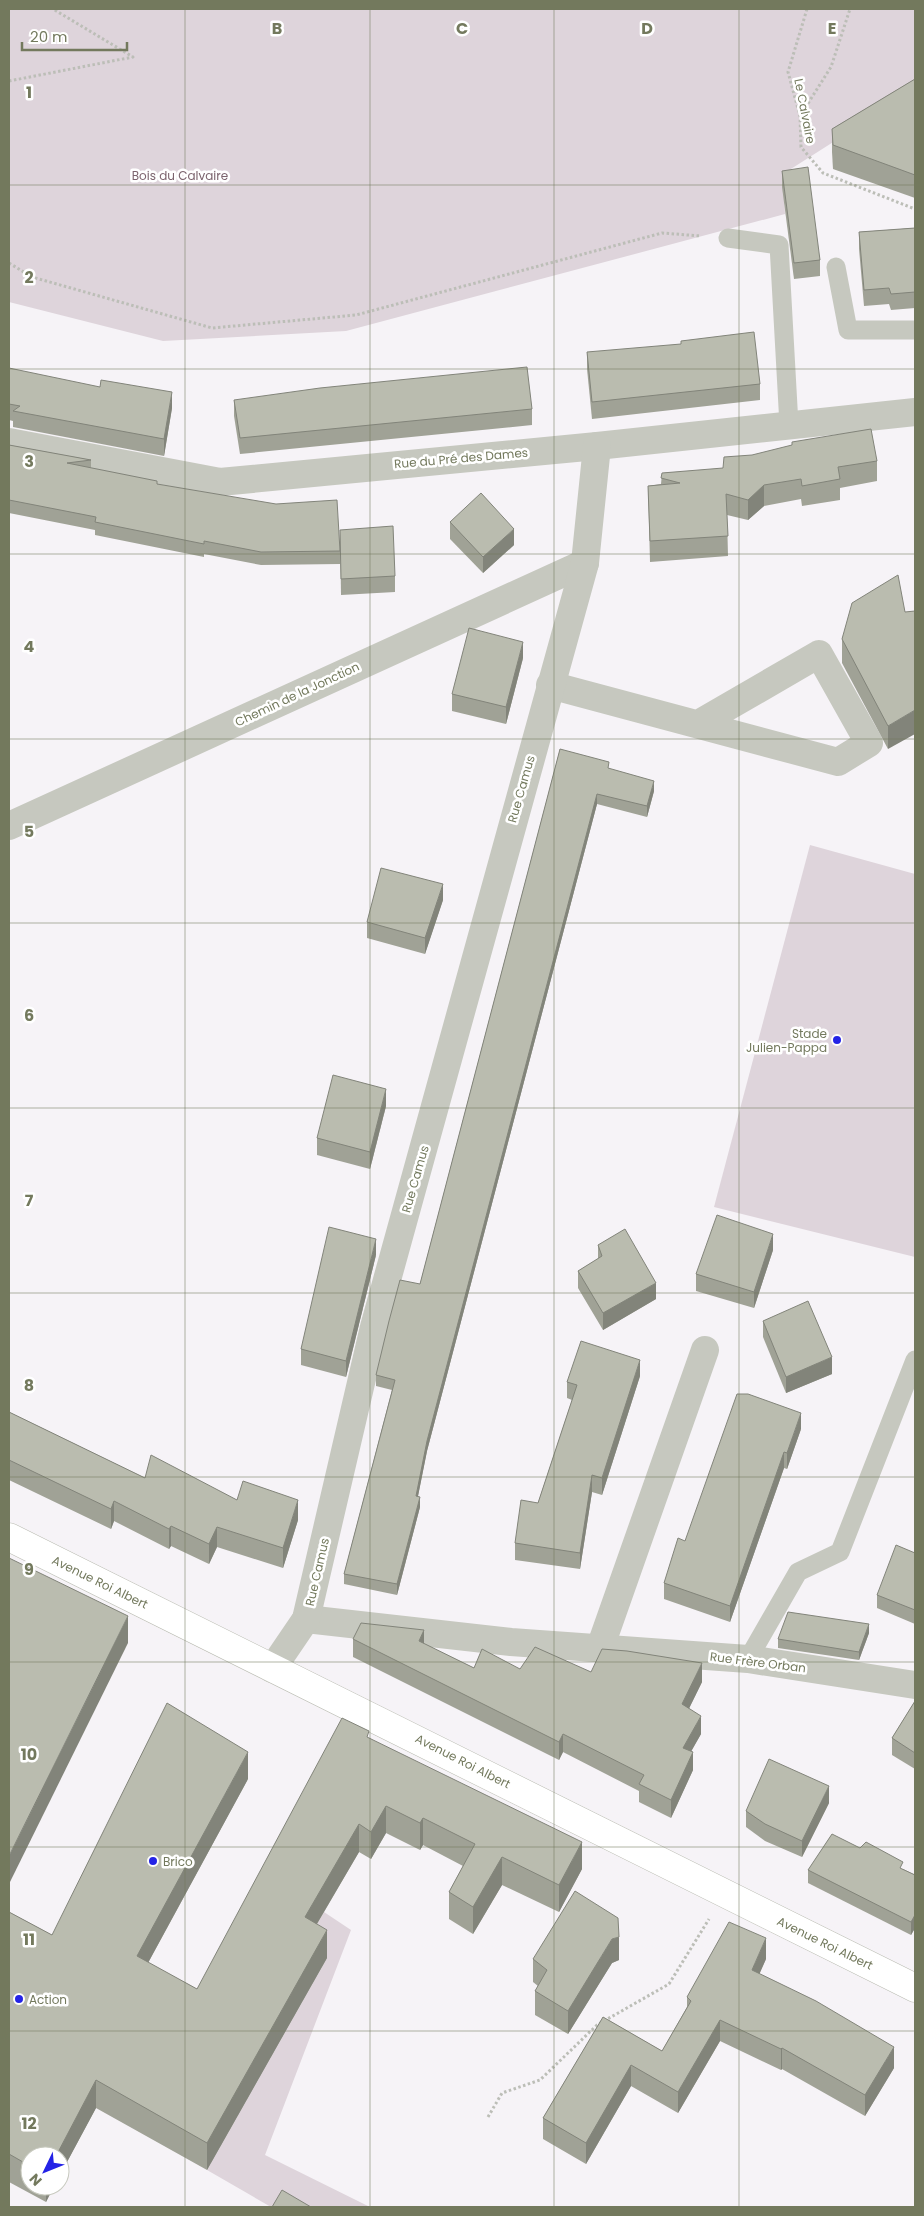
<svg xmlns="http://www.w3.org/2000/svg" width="924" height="2216" viewBox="0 0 924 2216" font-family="Poppins,sans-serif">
  <rect width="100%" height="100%" fill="#f6f3f7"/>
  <g fill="#ded4db">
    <path d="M 9,9 L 915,9 L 915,90 L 783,174 L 785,214 L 346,331 L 163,341 L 9,302 Z"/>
    <path d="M 810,845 L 915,874 L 915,1257 L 714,1207 Z"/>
    <path d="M 324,1912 L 351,1930 L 265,2155 L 370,2207 L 271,2207 L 207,2170 L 327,1958 L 305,1944 Z"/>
  </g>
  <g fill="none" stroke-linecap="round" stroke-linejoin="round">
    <defs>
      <path id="secondary" d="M 9,1537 C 312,1686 613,1838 915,1988"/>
    </defs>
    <use href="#secondary" stroke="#babcb2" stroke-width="29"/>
    <g stroke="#bcbeb7" stroke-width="3" stroke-dasharray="2.5 2.5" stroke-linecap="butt">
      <path d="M 807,9 L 788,72 L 800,116 L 801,147 L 823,173 L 915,209"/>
      <path d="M 9,81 L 133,57 L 53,9"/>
      <path d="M 800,116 L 831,67 L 850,9"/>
      <path d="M 9,263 L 32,277 L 212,328 L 356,315 L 662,233 L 701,236"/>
      <path d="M 488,2117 L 502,2093 L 540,2080 L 597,2025 L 669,1984 L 709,1919"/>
    </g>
    <g stroke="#c6c8bf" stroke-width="19">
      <path d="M 728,238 L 779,245 L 789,425"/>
      <path d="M 836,267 L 848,330 L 915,330"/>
      <path d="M 748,1659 L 798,1572 L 840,1552 L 915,1360"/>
    </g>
    <g stroke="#c6c8bf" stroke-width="28">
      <path d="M 9,442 L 220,482 L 597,446 L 915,412"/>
      <path d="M 550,685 L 838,762 L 869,743 L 819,654 L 698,724"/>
      <path d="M 9,826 L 585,563"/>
      <path d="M 306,1619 L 511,1642 L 748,1659 L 915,1685"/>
      <path d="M 600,1648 L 705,1350"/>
      <path d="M 272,1669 L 306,1619 L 374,1327 L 585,563 L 597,446"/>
    </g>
    <use href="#secondary" stroke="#fff" stroke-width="28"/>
  </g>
  <g fill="#a0a296">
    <path d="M 915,79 L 915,198 L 833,169 L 832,152 L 832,129 Z"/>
    <path d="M 782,171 L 820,260 L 820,276 L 794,279 L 782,187 Z"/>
    <path d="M 915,228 L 915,308 L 891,310 L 889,304 L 864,306 L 859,249 L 859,232 Z"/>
    <path d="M 587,352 L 760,384 L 760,400 L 592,419 L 587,369 Z"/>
    <path d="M 9,368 L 172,408 L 164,456 L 13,427 L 13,421 L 9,420 Z"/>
    <path d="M 234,400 L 532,409 L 532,425 L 240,454 L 234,416 Z"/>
    <path d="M 9,445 L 91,460 L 91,468 L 157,484 L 340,551 L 340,564 L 261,565 L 204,554 L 204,557 L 95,535 L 95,530 L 9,513 Z"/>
    <path d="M 877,461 L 877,481 L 840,488 L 840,500 L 802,506 L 801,499 L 764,506 L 748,520 L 727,515 L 728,556 L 650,562 L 648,486 L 661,484 L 662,473 Z"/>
    <path d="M 450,522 L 514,545 L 483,573 L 450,539 Z"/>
    <path d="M 340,530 L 395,576 L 395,592 L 341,595 Z"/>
    <path d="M 898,575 L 888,749 L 842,663 L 842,639 Z"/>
    <path d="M 523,658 L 506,724 L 452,711 L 452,694 Z"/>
    <path d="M 560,749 L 654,791 L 647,817 L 597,804 L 427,1451 L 418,1496 L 420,1507 L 397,1595 L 344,1584 L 344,1574 L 392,1390 L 376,1386 L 376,1375 L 420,1284 Z"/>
    <path d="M 443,900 L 425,954 L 367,938 L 367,922 Z"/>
    <path d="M 386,1106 L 370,1169 L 317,1155 L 317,1138 Z"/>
    <path d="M 598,1245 L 656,1299 L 603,1330 L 578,1288 L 578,1271 L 598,1259 Z"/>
    <path d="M 773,1250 L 754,1308 L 696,1291 L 696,1274 Z"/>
    <path d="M 376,1255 L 346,1377 L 301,1365 L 301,1349 Z"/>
    <path d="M 763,1321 L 832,1374 L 786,1393 L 763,1337 Z"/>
    <path d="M 640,1376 L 602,1495 L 592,1492 L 580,1569 L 515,1560 L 515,1543 L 538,1503 L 572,1400 L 567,1398 L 567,1382 Z"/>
    <path d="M 9,1412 L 145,1478 L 237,1500 L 298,1520 L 283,1568 L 217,1547 L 209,1564 L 171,1546 L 169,1549 L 114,1521 L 111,1529 L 9,1480 Z"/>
    <path d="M 801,1429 L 787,1469 L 784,1468 L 730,1622 L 664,1599 L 664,1583 L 685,1541 Z"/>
    <path d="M 915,1553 L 915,1624 L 877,1608 L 877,1595 Z"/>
    <path d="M 869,1633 L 859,1660 L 778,1648 L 778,1639 Z"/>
    <path d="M 353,1639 L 424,1644 L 474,1668 L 520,1669 L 591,1672 L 702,1682 L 689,1708 L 701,1734 L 691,1751 L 693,1770 L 671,1818 L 639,1802 L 639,1791 L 563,1752 L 559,1760 L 353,1657 Z"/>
    <path d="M 915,1701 L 915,1769 L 892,1755 L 892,1738 Z"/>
    <path d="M 369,1738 L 582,1869 L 559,1912 L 502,1885 L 473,1934 L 449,1919 L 449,1892 L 463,1866 L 423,1845 L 420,1850 L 386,1833 L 371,1859 L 359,1852 L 317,1924 L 327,1958 L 207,2170 L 96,2108 L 60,2175 L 60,2156 L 30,2156 L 30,2186 L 54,2186 L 46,2202 L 9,2182 L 9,1912 L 52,1935 L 248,1779 L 148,1963 L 197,1989 Z"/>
    <path d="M 829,1803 L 802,1857 L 765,1841 L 746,1827 L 746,1811 Z"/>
    <path d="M 903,1869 L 915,1875 L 915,1928 L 911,1935 L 808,1883 L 808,1870 Z"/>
    <path d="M 533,1959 L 619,1960 L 612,1963 L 568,2034 L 535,2015 L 535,1991 L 538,1986 L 533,1982 Z"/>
    <path d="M 766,1959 L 759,1974 L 894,2068 L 865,2116 L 782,2069 L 781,2070 L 720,2041 L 678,2113 L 631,2086 L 586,2164 L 543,2139 L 543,2118 L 603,2017 L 662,2051 L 687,2007 L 687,1997 Z"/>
  </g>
  <g fill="#82847a">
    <path d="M 172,392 L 172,408 L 164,456 L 164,439 Z"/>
    <path d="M 764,485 L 764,506 L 748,520 L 748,500 Z"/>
    <path d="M 514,529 L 514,545 L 483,573 L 483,557 Z"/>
    <path d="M 523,642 L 523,658 L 506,724 L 506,707 Z"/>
    <path d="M 915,710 L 915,734 L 888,749 L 888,726 Z"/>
    <path d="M 654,781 L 654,791 L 647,817 L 647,806 Z"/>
    <path d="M 597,794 L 597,804 L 427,1451 L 416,1506 L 416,1496 L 427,1441 Z"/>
    <path d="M 443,884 L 443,900 L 425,954 L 425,938 Z"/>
    <path d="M 386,1089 L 386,1106 L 370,1169 L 370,1152 Z"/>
    <path d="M 773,1234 L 773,1250 L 754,1308 L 754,1292 Z"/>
    <path d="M 376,1239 L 376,1255 L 346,1377 L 346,1361 Z"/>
    <path d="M 656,1283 L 656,1299 L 603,1330 L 603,1313 Z"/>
    <path d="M 832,1357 L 832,1374 L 786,1393 L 786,1377 Z"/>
    <path d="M 640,1360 L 640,1376 L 602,1495 L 602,1478 Z"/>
    <path d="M 801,1413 L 801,1429 L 787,1469 L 787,1453 Z"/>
    <path d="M 784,1452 L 784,1468 L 730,1622 L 730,1606 Z"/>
    <path d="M 592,1475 L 592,1492 L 580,1569 L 580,1553 Z"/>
    <path d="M 420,1497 L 420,1507 L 397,1595 L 397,1584 Z"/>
    <path d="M 298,1500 L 298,1520 L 283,1568 L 283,1548 Z"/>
    <path d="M 114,1501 L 114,1521 L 111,1529 L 111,1509 Z"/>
    <path d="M 171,1526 L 171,1546 L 169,1549 L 169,1529 Z"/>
    <path d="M 217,1527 L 217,1547 L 209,1564 L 209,1544 Z"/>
    <path d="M 128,1616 L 128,1643 L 9,1884 L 9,1856 Z"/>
    <path d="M 869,1624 L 869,1633 L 859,1660 L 859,1652 Z"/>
    <path d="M 424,1630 L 424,1648 L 419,1641 Z"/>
    <path d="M 702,1663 L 702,1682 L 682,1723 L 682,1704 Z"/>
    <path d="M 701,1716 L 701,1734 L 683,1766 L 683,1748 Z"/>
    <path d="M 563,1734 L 563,1752 L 559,1760 L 559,1742 Z"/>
    <path d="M 248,1752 L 248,1779 L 137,1983 L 137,1956 Z"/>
    <path d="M 693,1752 L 693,1770 L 671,1818 L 671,1800 Z"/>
    <path d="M 829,1786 L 829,1803 L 802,1857 L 802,1841 Z"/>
    <path d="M 386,1806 L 386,1833 L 371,1859 L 371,1832 Z"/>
    <path d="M 423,1818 L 423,1845 L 420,1850 L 420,1823 Z"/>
    <path d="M 359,1824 L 359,1852 L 305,1944 L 305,1917 Z"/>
    <path d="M 582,1842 L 582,1869 L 559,1912 L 559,1885 Z"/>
    <path d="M 502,1857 L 502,1885 L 473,1934 L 473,1907 Z"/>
    <path d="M 915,1915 L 915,1928 L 911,1935 L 911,1922 Z"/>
    <path d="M 327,1930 L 327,1958 L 207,2170 L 207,2143 Z"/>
    <path d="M 619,1937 L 619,1960 L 612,1963 L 568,2034 L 568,2011 L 612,1939 Z"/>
    <path d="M 766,1938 L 766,1959 L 752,1991 L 752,1970 Z"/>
    <path d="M 720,2020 L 720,2041 L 678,2113 L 678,2092 Z"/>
    <path d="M 894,2047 L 894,2068 L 865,2116 L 865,2095 Z"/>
    <path d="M 782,2048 L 782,2069 L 781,2070 L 781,2049 Z"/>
    <path d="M 631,2065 L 631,2086 L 586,2164 L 586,2143 Z"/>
    <path d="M 96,2080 L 96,2108 L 60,2175 L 60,2156 L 56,2156 Z"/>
    <path d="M 46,2186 L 54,2186 L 46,2202 Z"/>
  </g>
  <g fill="#babcaf" stroke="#82847a">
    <path d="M 915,79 L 915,175 L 833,145 L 832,129 Z"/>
    <path d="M 808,167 L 820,260 L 794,263 L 782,171 Z"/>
    <path d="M 915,228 L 915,292 L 891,294 L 889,288 L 864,290 L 859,232 Z"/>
    <path d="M 754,332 L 760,384 L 592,402 L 587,352 L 681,344 L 681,341 Z"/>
    <path d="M 527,367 L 532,409 L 240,438 L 234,400 L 320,388 Z"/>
    <path d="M 9,368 L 100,387 L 101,380 L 172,392 L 164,439 L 13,411 L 20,406 L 9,404 Z"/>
    <path d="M 871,429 L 877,461 L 838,467 L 840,479 L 802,486 L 801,479 L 764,485 L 748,500 L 726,494 L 728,536 L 650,541 L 648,486 L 680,483 L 661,478 L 662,473 L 723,468 L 724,457 L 752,455 L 792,445 L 792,442 Z"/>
    <path d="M 9,445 L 91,460 L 67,463 L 157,481 L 157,484 L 276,504 L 337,500 L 340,551 L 261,552 L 204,541 L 204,544 L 95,522 L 96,517 L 9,500 Z"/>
    <path d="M 481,493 L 514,529 L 483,557 L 450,522 Z"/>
    <path d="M 393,526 L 395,576 L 341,579 L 340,530 Z"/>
    <path d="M 898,575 L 905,612 L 915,611 L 915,710 L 888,726 L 842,639 L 852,603 Z"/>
    <path d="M 469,628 L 523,642 L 506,707 L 452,694 Z"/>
    <path d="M 560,749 L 609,762 L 608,768 L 654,781 L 647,806 L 597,794 L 427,1441 L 416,1496 L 420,1497 L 397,1584 L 344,1574 L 395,1380 L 376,1375 L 389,1321 L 400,1280 L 420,1284 Z"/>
    <path d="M 381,868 L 443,884 L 425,938 L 367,922 Z"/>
    <path d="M 333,1075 L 386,1089 L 370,1152 L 317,1138 Z"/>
    <path d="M 717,1215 L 773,1234 L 754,1292 L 696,1274 Z"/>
    <path d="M 329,1227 L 376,1239 L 346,1361 L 301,1349 Z"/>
    <path d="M 625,1229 L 656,1283 L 603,1313 L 578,1271 L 602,1256 L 598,1245 Z"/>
    <path d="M 808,1301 L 832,1357 L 786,1377 L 763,1321 Z"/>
    <path d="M 581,1341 L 640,1360 L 602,1478 L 592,1475 L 580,1553 L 515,1543 L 521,1500 L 538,1503 L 577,1385 L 567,1382 Z"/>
    <path d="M 737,1394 L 748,1394 L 801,1413 L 787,1453 L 784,1452 L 730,1606 L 664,1583 L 678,1538 L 685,1541 Z"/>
    <path d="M 9,1412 L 145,1478 L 151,1455 L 237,1500 L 243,1481 L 298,1500 L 283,1548 L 217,1527 L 209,1544 L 171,1526 L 169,1529 L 114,1501 L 111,1509 L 9,1460 Z"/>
    <path d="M 896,1545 L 915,1553 L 915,1610 L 877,1595 Z"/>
    <path d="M 9,1558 L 128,1616 L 9,1856 Z"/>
    <path d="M 788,1612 L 869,1624 L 859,1652 L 778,1639 Z"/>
    <path d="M 361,1623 L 424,1630 L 419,1641 L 474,1668 L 482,1649 L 520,1669 L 535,1647 L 591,1672 L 602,1649 L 627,1651 L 702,1663 L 682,1704 L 701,1716 L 683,1748 L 693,1752 L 671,1800 L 639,1784 L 644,1775 L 563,1734 L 559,1742 L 353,1639 Z"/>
    <path d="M 915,1701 L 915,1753 L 892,1738 Z"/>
    <path d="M 167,1703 L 248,1752 L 137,1956 L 197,1989 L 342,1718 L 369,1731 L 367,1737 L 582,1842 L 559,1885 L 502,1857 L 473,1907 L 449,1892 L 475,1844 L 423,1818 L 420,1823 L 386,1806 L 371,1832 L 359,1824 L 305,1917 L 327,1930 L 207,2143 L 96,2080 L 56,2156 L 30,2156 L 30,2166 L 9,2154 L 9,1912 L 52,1935 Z"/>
    <path d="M 769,1759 L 829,1786 L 802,1841 L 765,1824 L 746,1811 Z"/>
    <path d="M 832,1834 L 860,1848 L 866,1842 L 903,1862 L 900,1868 L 915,1875 L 915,1915 L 911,1922 L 808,1870 Z"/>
    <path d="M 575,1891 L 618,1918 L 619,1937 L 612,1939 L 568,2011 L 535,1991 L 547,1970 L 533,1959 Z"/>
    <path d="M 729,1922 L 766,1938 L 752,1970 L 816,2001 L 894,2047 L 865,2095 L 782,2048 L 781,2049 L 720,2020 L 678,2092 L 631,2065 L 586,2143 L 543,2118 L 603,2017 L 662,2051 L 691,2001 L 687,1997 Z"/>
    <path d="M 282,2190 L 311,2207 L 272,2207 Z"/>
  </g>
  <path fill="none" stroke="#73795d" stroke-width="1" stroke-opacity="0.55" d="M 185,9 L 185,2207M 370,9 L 370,2207M 554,9 L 554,2207M 739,9 L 739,2207M 9,185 L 915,185M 9,369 L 915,369M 9,554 L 915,554M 9,739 L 915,739M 9,923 L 915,923M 9,1108 L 915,1108M 9,1293 L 915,1293M 9,1477 L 915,1477M 9,1662 L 915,1662M 9,1847 L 915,1847M 9,2031 L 915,2031"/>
  <g fill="#2423e6" stroke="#fff" stroke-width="2">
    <circle cx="837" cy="1040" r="5"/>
    <circle cx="153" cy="1861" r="5"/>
    <circle cx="19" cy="1999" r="5"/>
  </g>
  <g text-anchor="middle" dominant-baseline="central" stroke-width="5" stroke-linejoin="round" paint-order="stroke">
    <g font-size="12" fill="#73795d" stroke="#fff">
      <text transform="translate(805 111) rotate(79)">Le Calvaire</text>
      <text transform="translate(461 458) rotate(-5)">Rue du Pré des Dames</text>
      <text transform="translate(297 694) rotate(-25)">Chemin de la Jonction</text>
      <text transform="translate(521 789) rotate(-74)">Rue Camus</text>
      <text transform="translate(415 1179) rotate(-74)">Rue Camus</text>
      <text transform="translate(317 1572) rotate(-77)">Rue Camus</text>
      <text transform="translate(100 1582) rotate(26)">Avenue Roi Albert</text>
      <text transform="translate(758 1662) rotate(7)">Rue Frère Orban</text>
      <text transform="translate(463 1761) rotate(27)">Avenue Roi Albert</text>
      <text transform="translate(825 1943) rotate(26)">Avenue Roi Albert</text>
    </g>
    <g font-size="12" fill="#7c646e" stroke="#fff">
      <text x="180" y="175">Bois du Calvaire</text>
    </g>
    <g font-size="12" fill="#73795d" stroke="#fff" text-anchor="start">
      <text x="827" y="1033" text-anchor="end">Stade<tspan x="827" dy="14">Julien-Pappa</tspan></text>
      <text x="163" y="1861">Brico</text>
      <text x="29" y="1999">Action</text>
    </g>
  </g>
  <g font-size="16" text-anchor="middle" font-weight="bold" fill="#73795d" stroke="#fff" stroke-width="5" stroke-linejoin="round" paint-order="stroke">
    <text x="277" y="34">B</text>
    <text x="462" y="34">C</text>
    <text x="647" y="34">D</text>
    <text x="832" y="34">E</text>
    <text x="29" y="98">1</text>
    <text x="29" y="283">2</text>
    <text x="29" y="467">3</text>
    <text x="29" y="652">4</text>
    <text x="29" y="837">5</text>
    <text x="29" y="1021">6</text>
    <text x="29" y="1206">7</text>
    <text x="29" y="1391">8</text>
    <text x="29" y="1575">9</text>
    <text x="29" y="1760">10</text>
    <text x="29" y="1945">11</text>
    <text x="29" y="2129">12</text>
  </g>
  <rect width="924" height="2216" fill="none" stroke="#73795d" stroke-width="20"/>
  <g transform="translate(45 2171) rotate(227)"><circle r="24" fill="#ffffff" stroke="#c7c9be"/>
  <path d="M0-4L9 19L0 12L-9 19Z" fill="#2423e6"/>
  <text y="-8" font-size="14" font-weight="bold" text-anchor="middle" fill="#73795d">N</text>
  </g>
  <path d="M22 42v8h105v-8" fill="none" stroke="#73795d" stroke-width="2.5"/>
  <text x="30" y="42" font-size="15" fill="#73795d" stroke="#ffffff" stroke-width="4" paint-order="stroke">20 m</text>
</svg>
